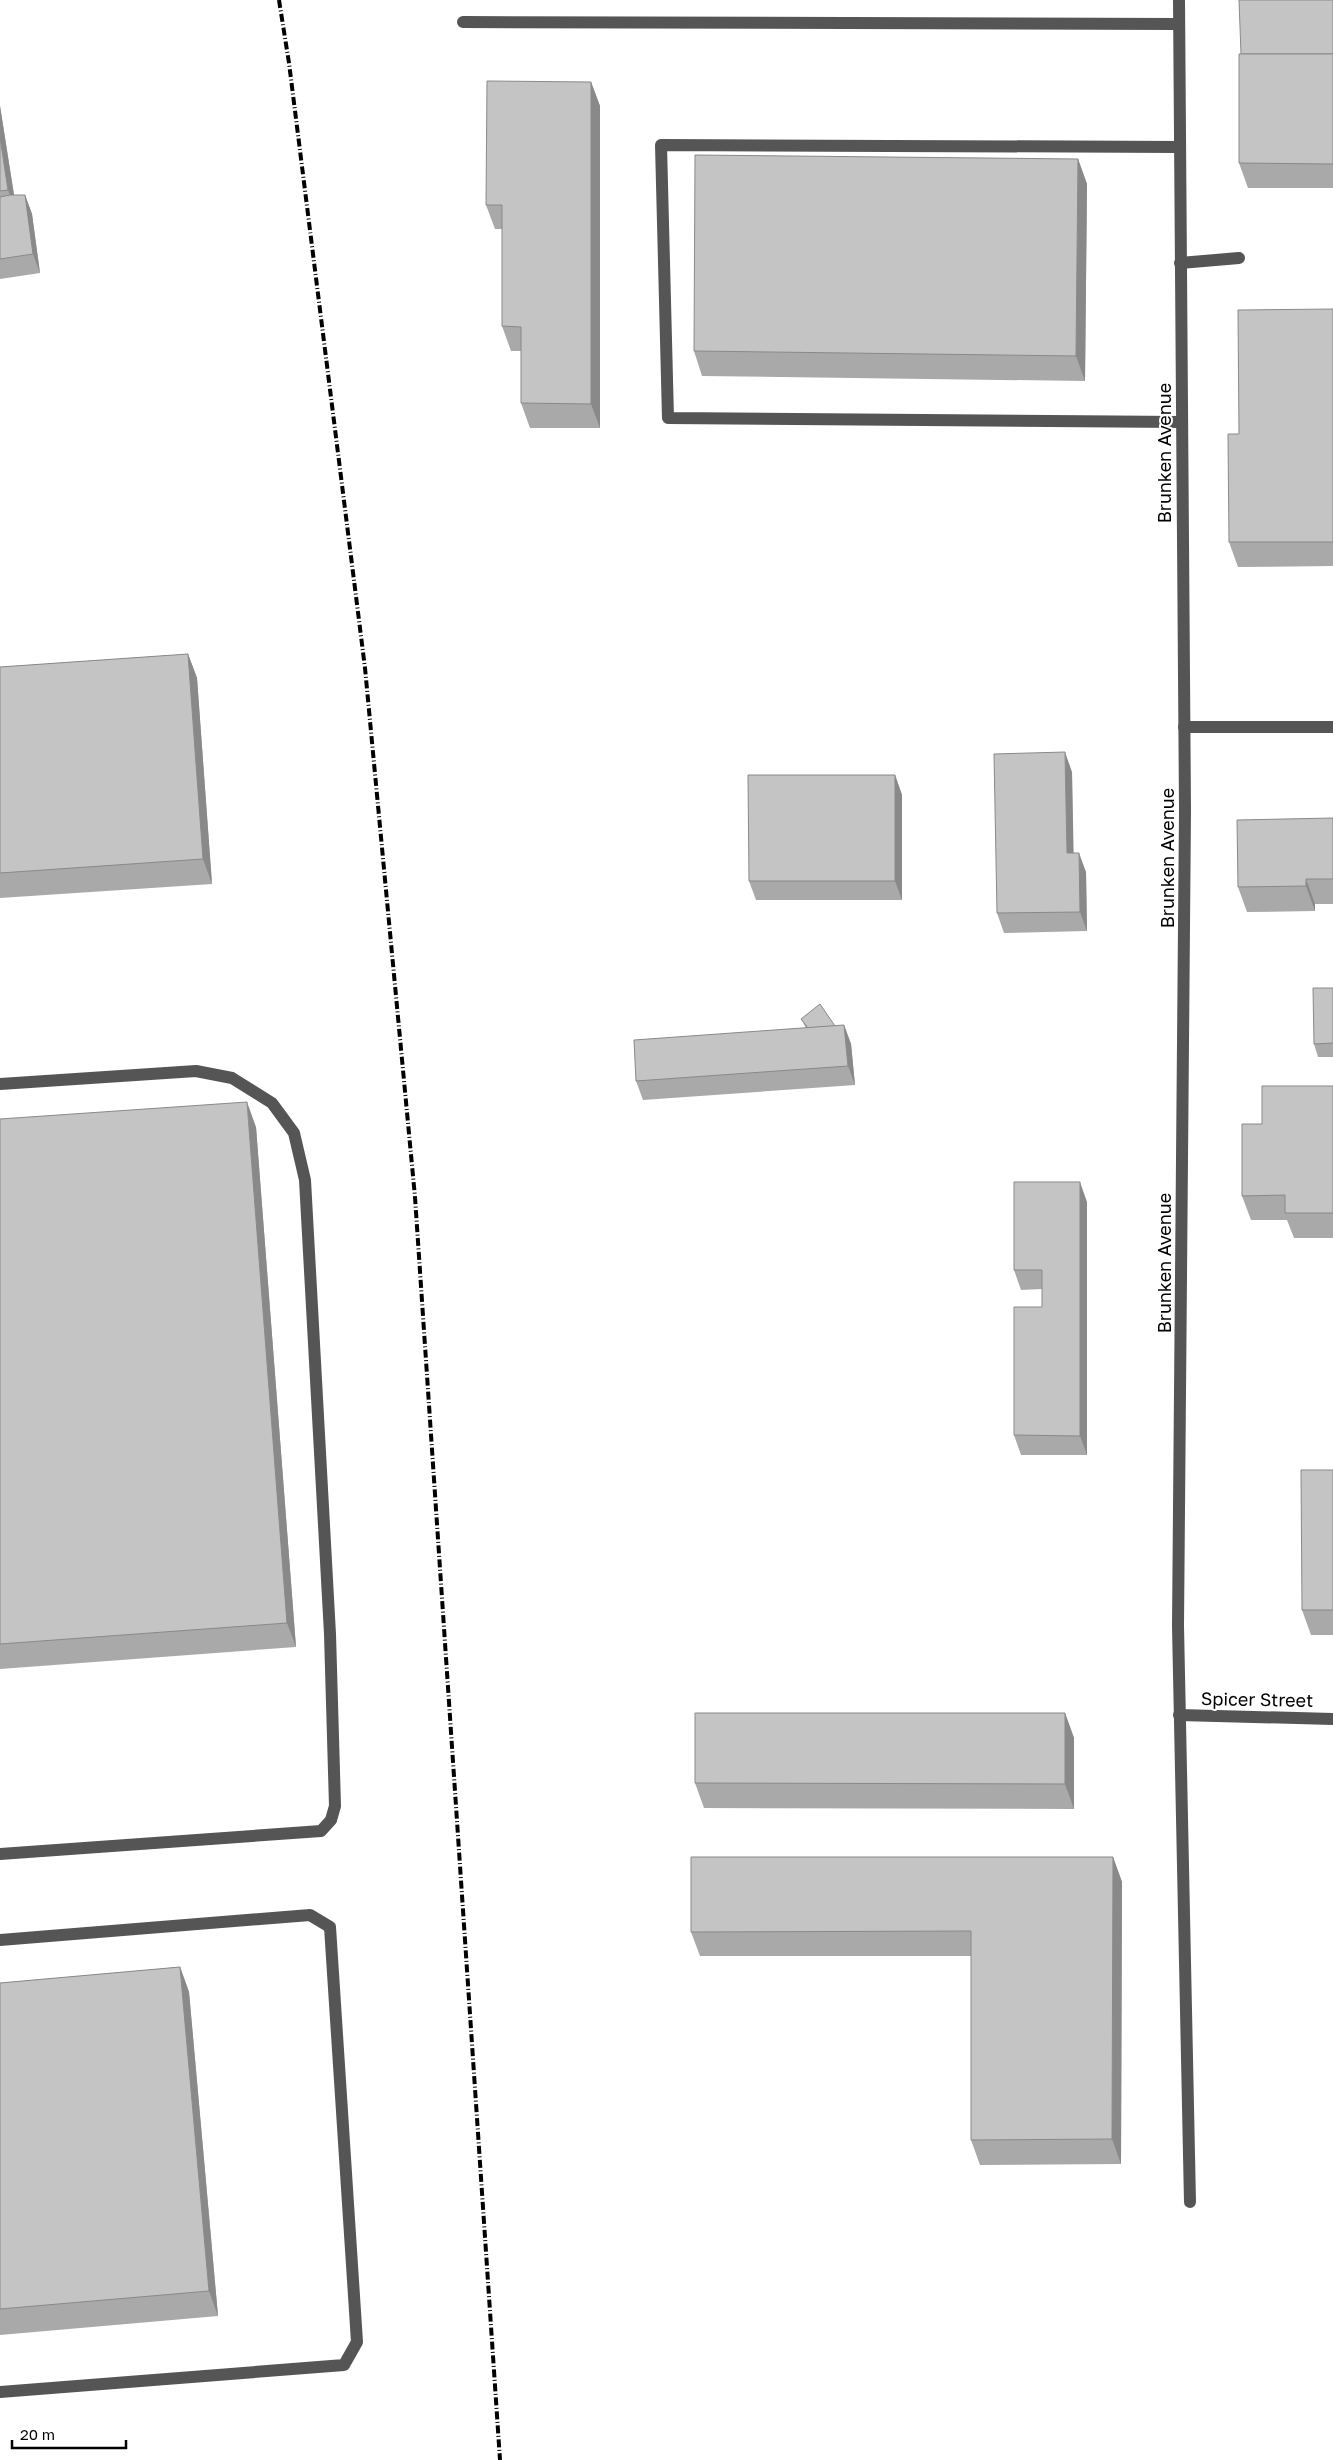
<svg xmlns="http://www.w3.org/2000/svg" width="1333" height="2460" viewBox="0 0 1333 2460" font-family="'Golos Text',sans-serif">
  <rect width="100%" height="100%" fill="#fff"/>
  <g fill="none" stroke-linecap="round" stroke-linejoin="round">
    <g stroke="#555" stroke-width="12">
      <path d="M 1179,0 L 1185,810 L 1178,1626 L 1190,2202"/>
      <path d="M 463,22 L 1179,24"/>
      <path d="M 1180,147 L 661,145 L 668,418 L 1181,422"/>
      <path d="M 1180,263 L 1239,258"/>
      <path d="M 1184,727 L 1333,727"/>
      <path d="M 0,1084 L 196,1071 L 232,1078 L 272,1103 L 294,1133 L 305,1180 L 330,1634 L 335,1806 L 331,1820 L 321,1831 L 0,1854"/>
      <path d="M 1179,1715 L 1333,1719"/>
      <path d="M 0,1940 L 310,1915 L 330,1927 L 357,2342 L 344,2365 L 0,2392"/>
    </g>
    <path stroke="#000" stroke-width="4" stroke-dasharray="8 2.5 1 2.5" stroke-linecap="butt" d="M 279,0 L 289,63 L 365,668 L 415,1197 L 500,2460"/>
  </g>
  <g fill="#a9a9a9">
    <path d="M 1333,0 L 1333,188 L 1248,188 L 1239,163 L 1241,54 Z"/>
    <path d="M 591,82 L 600,106 L 600,428 L 530,428 L 521,403 L 521,351 L 511,351 L 502,326 L 502,229 L 495,229 L 486,205 Z"/>
    <path d="M 0,106 L 14,195 L 25,195 L 32,214 L 40,273 L 0,279 Z"/>
    <path d="M 1078,159 L 1087,184 L 1085,381 L 702,376 L 694,351 Z"/>
    <path d="M 1333,309 L 1333,566 L 1238,567 L 1229,542 L 1239,434 Z"/>
    <path d="M 188,654 L 197,678 L 212,884 L 0,898 L 0,667 Z"/>
    <path d="M 1072,772 L 1073,853 L 1086,872 L 1087,931 L 1004,933 L 997,913 Z"/>
    <path d="M 895,775 L 902,795 L 902,900 L 756,900 L 749,881 Z"/>
    <path d="M 1333,818 L 1333,904 L 1315,904 L 1315,911 L 1247,912 L 1238,887 Z"/>
    <path d="M 1333,988 L 1333,1057 L 1318,1057 L 1314,1044 Z"/>
    <path d="M 801,1019 L 835,1026 L 844,1025 L 851,1044 L 855,1085 L 643,1100 L 636,1081 L 806,1028 Z"/>
    <path d="M 1333,1086 L 1333,1238 L 1294,1238 L 1287,1220 L 1251,1220 L 1242,1196 L 1262,1124 Z"/>
    <path d="M 0,1119 L 256,1127 L 296,1647 L 0,1669 Z"/>
    <path d="M 1087,1202 L 1087,1455 L 1021,1455 L 1014,1435 L 1042,1307 L 1042,1289 L 1021,1290 L 1014,1270 Z"/>
    <path d="M 1333,1470 L 1333,1635 L 1311,1635 L 1302,1610 Z"/>
    <path d="M 1065,1713 L 1074,1738 L 1074,1809 L 704,1808 L 695,1783 Z"/>
    <path d="M 1113,1857 L 1122,1882 L 1121,2164 L 980,2165 L 971,2140 L 971,1956 L 700,1956 L 691,1932 Z"/>
    <path d="M 180,1967 L 189,1992 L 218,2316 L 0,2335 L 0,1983 Z"/>
  </g>
  <g fill="#898989">
    <path d="M 591,82 L 600,106 L 600,428 L 591,404 Z"/>
    <path d="M 0,106 L 17,214 L 8,190 L 0,137 Z"/>
    <path d="M 1078,159 L 1087,184 L 1085,381 L 1076,356 Z"/>
    <path d="M 25,195 L 32,214 L 40,273 L 33,254 Z"/>
    <path d="M 188,654 L 197,678 L 212,884 L 203,859 Z"/>
    <path d="M 1065,752 L 1072,772 L 1074,873 L 1067,853 Z"/>
    <path d="M 895,775 L 902,795 L 902,900 L 895,881 Z"/>
    <path d="M 1079,853 L 1086,872 L 1087,931 L 1080,912 Z"/>
    <path d="M 1306,879 L 1315,904 L 1315,911 L 1306,886 Z"/>
    <path d="M 844,1025 L 851,1044 L 855,1085 L 848,1066 Z"/>
    <path d="M 247,1102 L 256,1127 L 296,1647 L 287,1623 Z"/>
    <path d="M 1080,1182 L 1087,1202 L 1087,1455 L 1080,1436 Z"/>
    <path d="M 1065,1713 L 1074,1738 L 1074,1809 L 1065,1784 Z"/>
    <path d="M 1113,1857 L 1122,1882 L 1121,2164 L 1112,2139 Z"/>
    <path d="M 180,1967 L 189,1992 L 218,2316 L 209,2291 Z"/>
  </g>
  <g fill="#c4c4c4" stroke="#898989">
    <path d="M 1239,0 L 1333,0 L 1333,54 L 1241,54 Z"/>
    <path d="M 1239,54 L 1333,54 L 1333,164 L 1239,163 Z"/>
    <path d="M 487,81 L 591,82 L 591,404 L 521,403 L 521,327 L 502,326 L 502,205 L 486,205 Z"/>
    <path d="M 0,137 L 8,190 L 0,191 Z"/>
    <path d="M 695,155 L 1078,159 L 1076,356 L 694,351 Z"/>
    <path d="M 10,195 L 25,195 L 33,254 L 0,259 L 0,197 Z"/>
    <path d="M 1333,309 L 1333,542 L 1229,542 L 1228,434 L 1239,434 L 1238,310 Z"/>
    <path d="M 188,654 L 203,859 L 0,873 L 0,667 Z"/>
    <path d="M 1065,752 L 1067,853 L 1079,853 L 1080,912 L 997,913 L 994,754 Z"/>
    <path d="M 748,775 L 895,775 L 895,881 L 749,881 Z"/>
    <path d="M 1333,818 L 1333,879 L 1306,879 L 1306,886 L 1238,887 L 1237,820 Z"/>
    <path d="M 1313,988 L 1333,988 L 1333,1043 L 1314,1044 Z"/>
    <path d="M 820,1004 L 835,1026 L 808,1028 L 801,1019 Z"/>
    <path d="M 844,1025 L 848,1066 L 636,1081 L 634,1040 Z"/>
    <path d="M 1262,1086 L 1333,1086 L 1333,1213 L 1285,1213 L 1285,1195 L 1242,1196 L 1242,1124 L 1262,1124 Z"/>
    <path d="M 247,1102 L 287,1623 L 0,1644 L 0,1119 Z"/>
    <path d="M 1014,1182 L 1080,1182 L 1080,1436 L 1014,1435 L 1014,1307 L 1042,1307 L 1042,1270 L 1014,1270 Z"/>
    <path d="M 1301,1470 L 1333,1470 L 1333,1610 L 1302,1610 Z"/>
    <path d="M 695,1713 L 1065,1713 L 1065,1784 L 695,1783 Z"/>
    <path d="M 691,1857 L 1113,1857 L 1112,2139 L 971,2140 L 971,1931 L 691,1932 Z"/>
    <path d="M 180,1967 L 209,2291 L 0,2309 L 0,1983 Z"/>
  </g>
  <g text-anchor="middle" dominant-baseline="central" stroke-width="4" stroke-linejoin="round" paint-order="stroke">
    <g font-size="18" fill="#000" stroke="#fff">
      <text transform="translate(1164 453) rotate(-90)">Brunken Avenue</text>
      <text transform="translate(1167 858) rotate(-90)">Brunken Avenue</text>
      <text transform="translate(1164 1263) rotate(-90)">Brunken Avenue</text>
      <text transform="translate(1257 1699) rotate(1)">Spicer Street</text>
    </g>
  </g>
  <path d="M12 2440v8h114v-8" fill="none" stroke="#000000" stroke-width="2.5"/>
  <text x="20" y="2440" font-size="15" fill="#000000" stroke="#ffffff" stroke-width="4" paint-order="stroke">20 m</text>
</svg>
